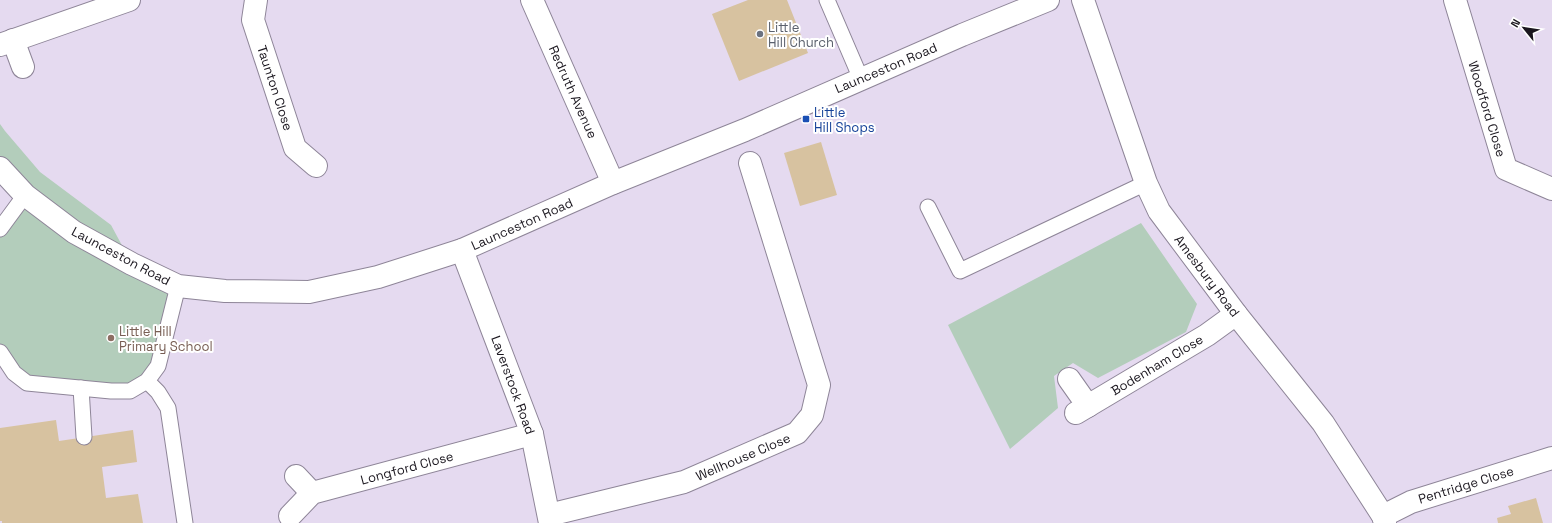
<svg xmlns="http://www.w3.org/2000/svg" width="1552" height="523" viewBox="0 0 1552 523" font-family="'Space Grotesk',sans-serif">
  <rect width="100%" height="100%" fill="#e5daf0"/>
  <g fill="#b3cdbb">
    <path d="M 0,124 L 5,131 L 40,172 L 111,225 L 132,264 L 178,286 L 158,366 L 130,391 L 27,383 L 0,352 L 0,229 L 25,195 L 0,168 Z"/>
    <path d="M 1141,223 L 1197,304 L 1186,332 L 1098,378 L 1073,363 L 1054,376 L 1058,408 L 1010,449 L 948,325 Z"/>
  </g>
  <g fill="#d7c2a0">
    <path d="M 748,0 L 787,0 L 808,53 L 739,81 L 712,14 Z"/>
    <path d="M 821,142 L 837,195 L 800,206 L 784,153 Z"/>
    <path d="M 56,420 L 59,441 L 133,430 L 137,462 L 102,467 L 106,498 L 138,494 L 143,523 L 2,523 L 2,521 L 0,521 L 0,428 Z"/>
    <path d="M 1536,498 L 1543,523 L 1498,523 L 1497,518 L 1511,514 L 1508,506 Z"/>
  </g>
  <g fill="none" stroke-linecap="round" stroke-linejoin="round">
    <defs>
      <g id="service">
        <path d="M 827,0 L 861,79"/>
        <path d="M 928,207 L 960,271 L 1146,183"/>
        <path d="M 0,229 L 25,195"/>
        <path d="M 0,352 L 14,373 L 27,383 L 111,391 L 130,391 L 147,381 L 158,366 L 178,286"/>
        <path d="M 147,381 L 158,392 L 168,408 L 185,523"/>
        <path d="M 81,388 L 84,437"/>
      </g>
      <g id="minor">
        <path d="M 256,0 L 253,20 L 295,148 L 316,166"/>
        <path d="M 532,0 L 613,183"/>
        <path d="M 1083,0 L 1146,183 L 1159,211 L 1236,314 L 1323,423 L 1383,516 L 1385,523"/>
        <path d="M 1455,0 L 1506,169 L 1552,189"/>
        <path d="M 13,40 L 23,67"/>
        <path d="M 0,45 L 129,0"/>
        <path d="M 0,168 L 25,195 L 74,232 L 132,264 L 178,286 L 225,291 L 309,292 L 378,277 L 462,250 L 613,183 L 745,130 L 962,35 L 1048,0"/>
        <path d="M 462,250 L 532,434 L 550,523"/>
        <path d="M 1069,379 L 1088,406"/>
        <path d="M 1076,413 L 1207,335 L 1236,314"/>
        <path d="M 296,476 L 312,493"/>
        <path d="M 549,515 L 684,482 L 797,433 L 812,415 L 819,385 L 750,163"/>
        <path d="M 290,516 L 312,493 L 532,434"/>
        <path d="M 1383,516 L 1411,502 L 1552,458"/>
      </g>
    </defs>
    <use href="#service" stroke="#8e8598" stroke-width="17"/>
    <use href="#minor" stroke="#8e8598" stroke-width="24"/>
    <use href="#service" stroke="#fff" stroke-width="15"/>
    <use href="#minor" stroke="#fff" stroke-width="22"/>
  </g>
  <circle fill="#6b7280" stroke="#fff" stroke-width="1.5" cx="760" cy="34" r="4"/>
  <rect fill="#1a4fb4" stroke="#fff" stroke-width="1.5" x="802" y="115" width="8" height="8" rx="2"/>
  <circle fill="#8d6e63" stroke="#fff" stroke-width="1.5" cx="111" cy="338" r="4"/>
  <g text-anchor="middle" dominant-baseline="central" stroke-width="4" stroke-linejoin="round" paint-order="stroke">
    <g font-size="13" fill="#5b616d" stroke="#fff" text-anchor="start">
      <text x="768" y="27">Little<tspan x="768" dy="15">Hill Church</tspan></text>
    </g>
    <g font-size="13" fill="#1a161e" stroke="#fff">
      <text transform="translate(886 68) rotate(-23)">Launceston Road</text>
      <text transform="translate(275 88) rotate(72)">Taunton Close</text>
      <text transform="translate(573 92) rotate(66)">Redruth Avenue</text>
      <text transform="translate(1487 109) rotate(73)">Woodford Close</text>
      <text transform="translate(522 224) rotate(-24)">Launceston Road</text>
      <text transform="translate(121 256) rotate(28)">Launceston Road</text>
      <text transform="translate(1207 276) rotate(53)">Amesbury Road</text>
      <text transform="translate(1157 365) rotate(-31)">Bodenham Close</text>
      <text transform="translate(513 385) rotate(70)">Laverstock Road</text>
      <text transform="translate(743 457) rotate(-23)">Wellhouse Close</text>
      <text transform="translate(407 468) rotate(-15)">Longford Close</text>
      <text transform="translate(1466 485) rotate(-17)">Pentridge Close</text>
    </g>
    <g font-size="13" fill="#164399" stroke="#fff" text-anchor="start">
      <text x="814" y="112">Little<tspan x="814" dy="15">Hill Shops</tspan></text>
    </g>
    <g font-size="13" fill="#785e54" stroke="#fff" text-anchor="start">
      <text x="119" y="331">Little Hill<tspan x="119" dy="15">Primary School</tspan></text>
    </g>
  </g>
  <g transform="translate(1524 28) rotate(300)" stroke="#ffffff" stroke-width="3" paint-order="stroke">
  <path d="M0-3L7 15L0 10L-7 15Z" fill="#1a161e"/>
  <text y="-6" font-size="11" font-weight="bold" text-anchor="middle" fill="#1a161e">N</text>
  </g>
</svg>
